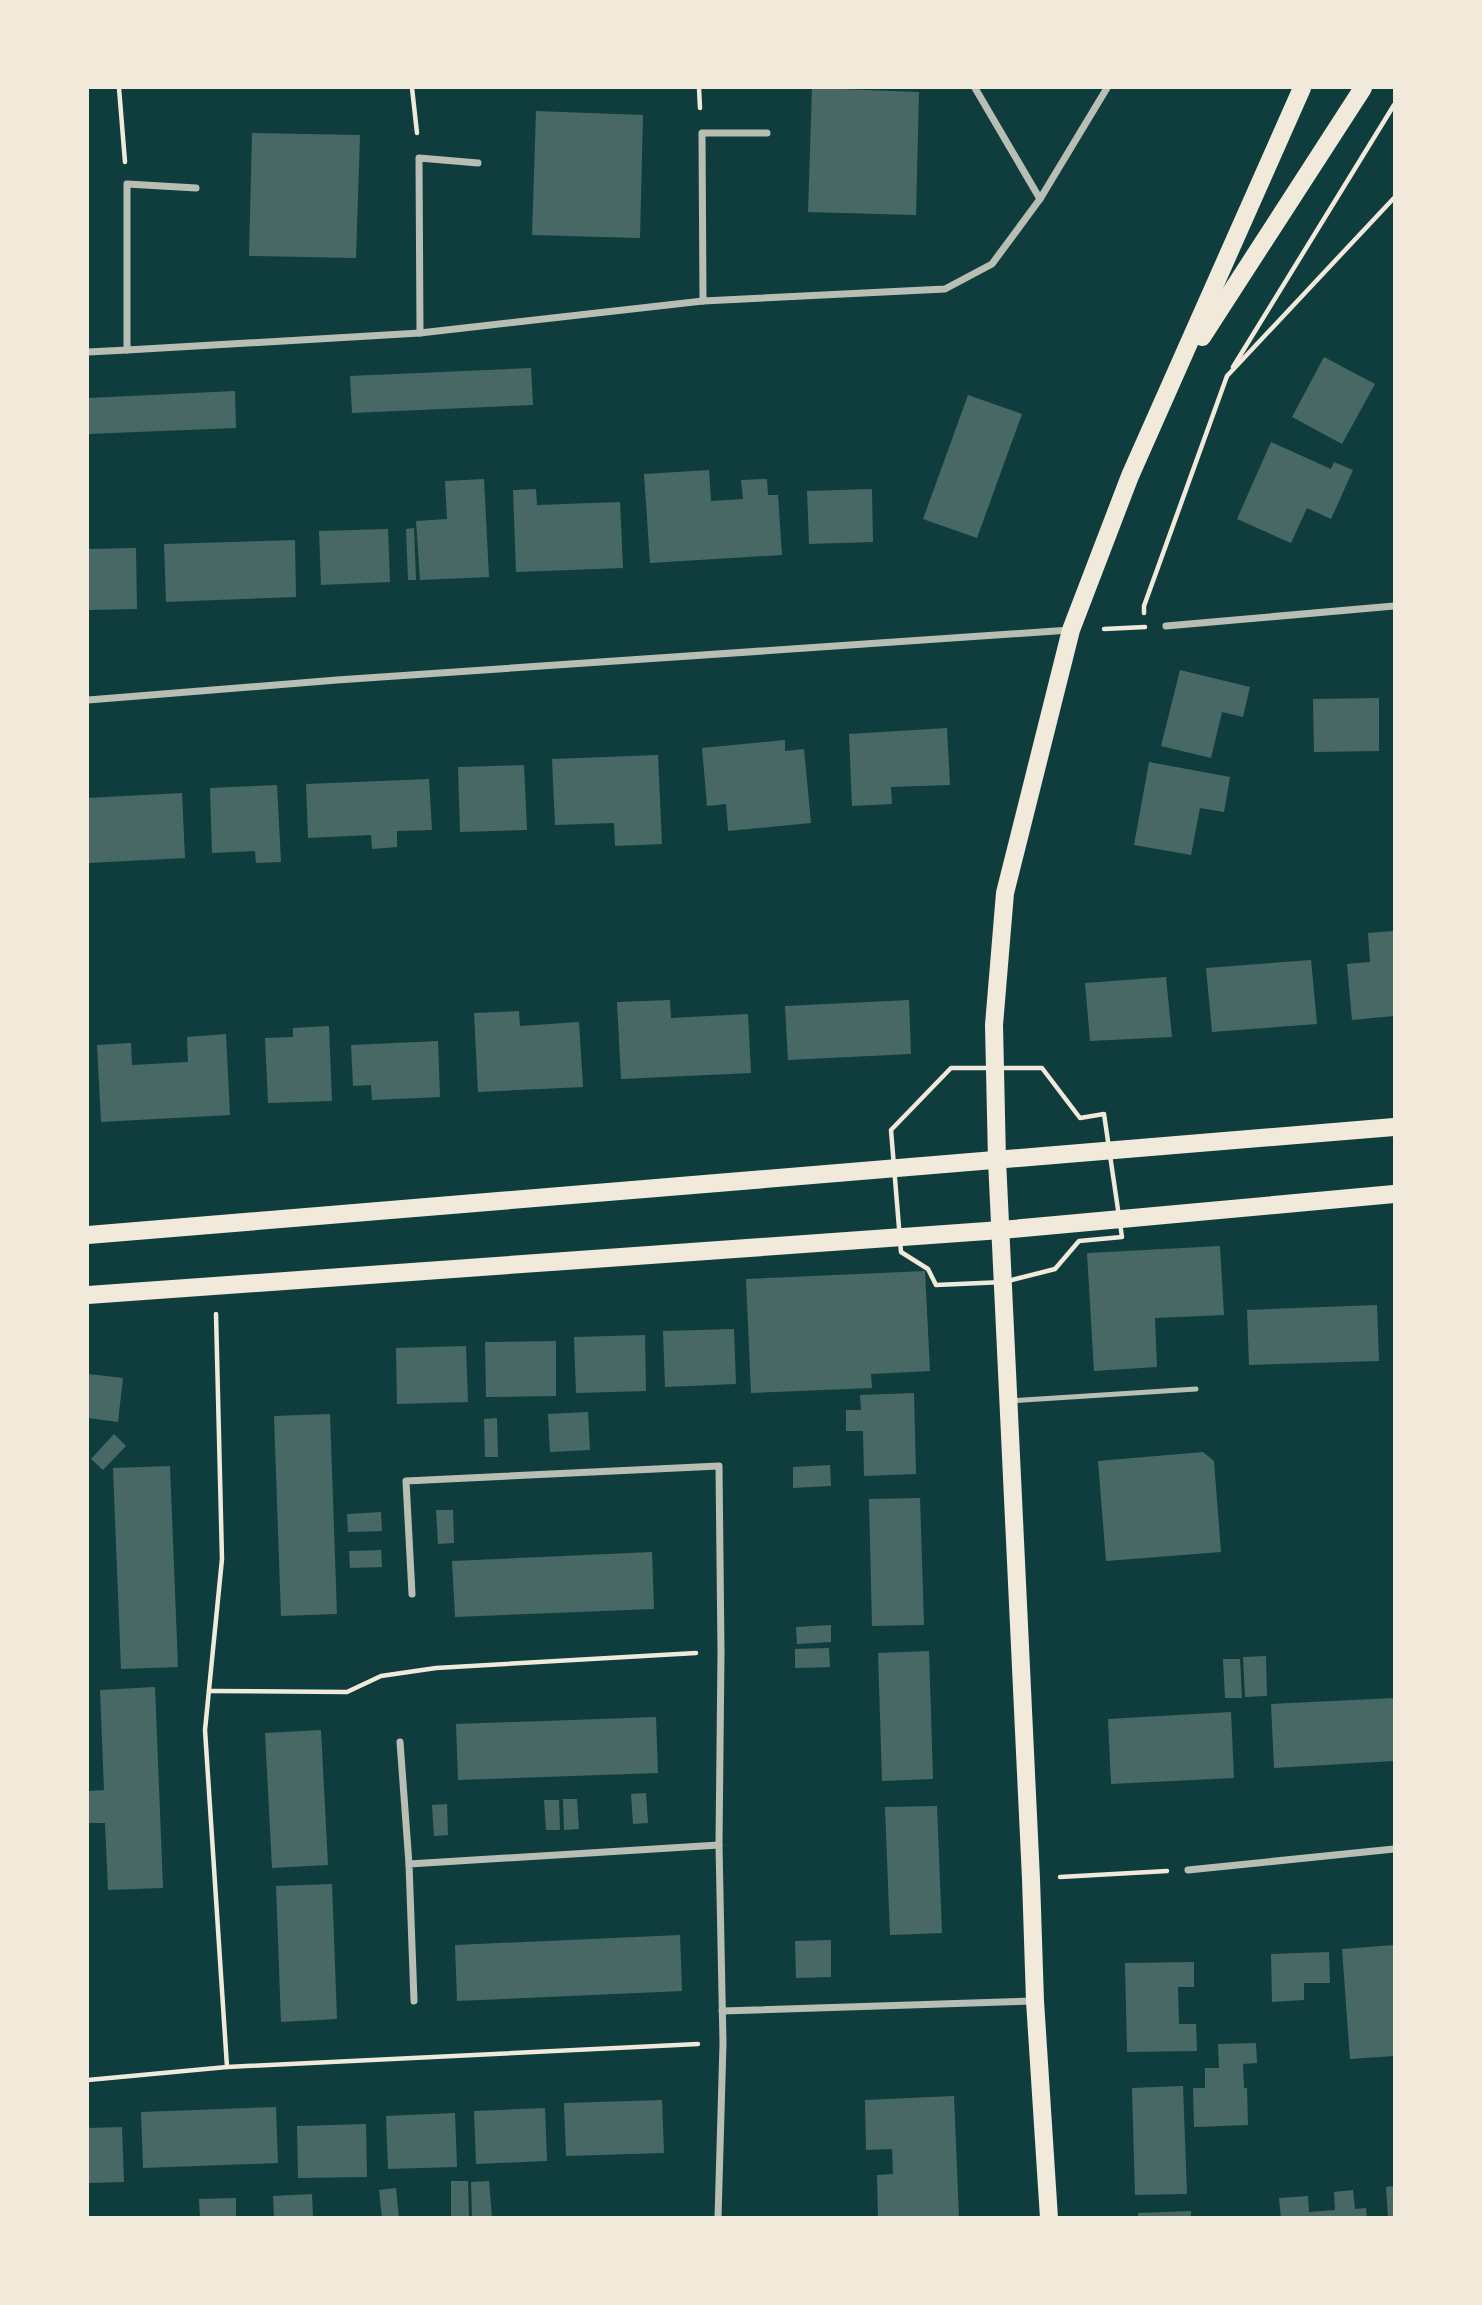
<svg xmlns="http://www.w3.org/2000/svg" width="1482" height="2305" viewBox="0 0 1482 2305" font-family="'Fira Sans Condensed',sans-serif">
  <rect width="100%" height="100%" fill="#0f3d3e"/>
  <g fill="#486865">
    <path d="M 812,88 L 919,92 L 916,215 L 808,212 Z"/>
    <path d="M 536,111 L 643,115 L 640,238 L 532,235 Z"/>
    <path d="M 252,133 L 360,135 L 356,258 L 249,256 Z"/>
    <path d="M 1324,357 L 1375,384 L 1342,444 L 1292,417 Z"/>
    <path d="M 531,368 L 533,405 L 352,413 L 350,376 Z"/>
    <path d="M 235,391 L 236,428 L 88,434 L 88,398 Z"/>
    <path d="M 968,395 L 1022,414 L 977,538 L 923,519 Z"/>
    <path d="M 1271,442 L 1331,469 L 1334,462 L 1353,470 L 1331,519 L 1307,508 L 1291,543 L 1237,519 Z"/>
    <path d="M 709,470 L 711,501 L 743,499 L 741,480 L 767,479 L 768,495 L 778,495 L 782,555 L 650,563 L 644,474 Z"/>
    <path d="M 484,479 L 489,577 L 420,580 L 416,521 L 447,519 L 445,481 Z"/>
    <path d="M 536,489 L 537,505 L 620,502 L 623,568 L 516,572 L 513,490 Z"/>
    <path d="M 872,489 L 873,542 L 809,544 L 807,491 Z"/>
    <path d="M 414,528 L 416,580 L 408,580 L 406,529 Z"/>
    <path d="M 388,529 L 390,582 L 321,585 L 319,531 Z"/>
    <path d="M 295,540 L 296,597 L 166,602 L 164,544 Z"/>
    <path d="M 136,548 L 137,609 L 88,610 L 88,549 Z"/>
    <path d="M 1180,670 L 1250,687 L 1243,717 L 1222,712 L 1211,758 L 1161,746 Z"/>
    <path d="M 1379,698 L 1379,751 L 1314,752 L 1313,699 Z"/>
    <path d="M 947,728 L 950,785 L 891,787 L 892,804 L 852,806 L 849,734 Z"/>
    <path d="M 785,740 L 785,751 L 804,749 L 811,823 L 728,831 L 726,804 L 707,806 L 702,748 Z"/>
    <path d="M 658,755 L 662,844 L 615,846 L 614,823 L 555,825 L 552,759 Z"/>
    <path d="M 1149,762 L 1230,777 L 1224,812 L 1200,808 L 1191,855 L 1134,845 Z"/>
    <path d="M 524,765 L 527,830 L 460,832 L 458,767 Z"/>
    <path d="M 429,779 L 432,830 L 397,831 L 397,847 L 372,849 L 371,835 L 308,838 L 306,784 Z"/>
    <path d="M 277,785 L 281,862 L 256,863 L 255,851 L 212,853 L 210,788 Z"/>
    <path d="M 182,793 L 185,858 L 88,863 L 88,798 Z"/>
    <path d="M 1394,931 L 1394,1016 L 1352,1020 L 1347,964 L 1370,962 L 1368,933 Z"/>
    <path d="M 1311,960 L 1317,1024 L 1212,1032 L 1206,968 Z"/>
    <path d="M 1166,977 L 1172,1037 L 1090,1041 L 1085,983 Z"/>
    <path d="M 670,1000 L 671,1018 L 748,1014 L 751,1073 L 621,1079 L 617,1002 Z"/>
    <path d="M 909,1000 L 911,1054 L 788,1060 L 785,1006 Z"/>
    <path d="M 519,1011 L 520,1026 L 579,1022 L 583,1087 L 478,1092 L 474,1013 Z"/>
    <path d="M 329,1026 L 332,1101 L 268,1103 L 265,1038 L 293,1037 L 293,1028 Z"/>
    <path d="M 226,1034 L 230,1115 L 101,1122 L 97,1045 L 131,1043 L 132,1065 L 188,1062 L 187,1037 Z"/>
    <path d="M 438,1041 L 440,1097 L 372,1100 L 371,1085 L 353,1086 L 351,1045 Z"/>
    <path d="M 1220,1246 L 1224,1315 L 1155,1318 L 1157,1367 L 1094,1371 L 1087,1253 Z"/>
    <path d="M 925,1271 L 930,1371 L 871,1374 L 872,1388 L 751,1393 L 746,1279 Z"/>
    <path d="M 1377,1305 L 1379,1361 L 1249,1365 L 1247,1310 Z"/>
    <path d="M 734,1329 L 736,1384 L 665,1387 L 663,1331 Z"/>
    <path d="M 645,1335 L 646,1391 L 576,1393 L 574,1337 Z"/>
    <path d="M 556,1341 L 556,1396 L 486,1397 L 485,1342 Z"/>
    <path d="M 466,1346 L 468,1402 L 397,1404 L 396,1348 Z"/>
    <path d="M 88,1374 L 123,1378 L 118,1422 L 88,1418 Z"/>
    <path d="M 914,1393 L 916,1474 L 864,1476 L 863,1431 L 846,1431 L 846,1410 L 861,1410 L 860,1395 Z"/>
    <path d="M 588,1412 L 590,1450 L 550,1452 L 548,1414 Z"/>
    <path d="M 330,1414 L 337,1614 L 281,1616 L 274,1416 Z"/>
    <path d="M 497,1418 L 498,1457 L 485,1457 L 484,1419 Z"/>
    <path d="M 114,1434 L 126,1446 L 103,1470 L 91,1459 Z"/>
    <path d="M 1203,1452 L 1214,1461 L 1221,1552 L 1106,1561 L 1098,1461 Z"/>
    <path d="M 830,1465 L 831,1486 L 793,1488 L 793,1467 Z"/>
    <path d="M 170,1466 L 178,1667 L 121,1669 L 113,1468 Z"/>
    <path d="M 920,1498 L 924,1625 L 872,1626 L 869,1499 Z"/>
    <path d="M 436,1510 L 453,1510 L 454,1543 L 438,1544 Z"/>
    <path d="M 381,1512 L 382,1531 L 348,1532 L 347,1514 Z"/>
    <path d="M 381,1550 L 382,1567 L 350,1568 L 349,1551 Z"/>
    <path d="M 652,1552 L 654,1609 L 455,1617 L 452,1561 Z"/>
    <path d="M 831,1625 L 831,1642 L 797,1644 L 796,1627 Z"/>
    <path d="M 829,1648 L 830,1667 L 795,1668 L 795,1649 Z"/>
    <path d="M 929,1651 L 933,1779 L 882,1781 L 878,1653 Z"/>
    <path d="M 1266,1656 L 1267,1696 L 1245,1697 L 1243,1657 Z"/>
    <path d="M 1223,1659 L 1240,1659 L 1242,1698 L 1225,1698 Z"/>
    <path d="M 155,1687 L 163,1888 L 108,1890 L 105,1823 L 88,1823 L 88,1791 L 104,1790 L 100,1690 Z"/>
    <path d="M 1394,1698 L 1394,1761 L 1274,1768 L 1271,1704 Z"/>
    <path d="M 1231,1712 L 1234,1778 L 1111,1784 L 1108,1719 Z"/>
    <path d="M 656,1717 L 658,1773 L 458,1780 L 456,1724 Z"/>
    <path d="M 321,1730 L 328,1865 L 272,1868 L 265,1733 Z"/>
    <path d="M 646,1793 L 648,1823 L 633,1824 L 631,1794 Z"/>
    <path d="M 563,1799 L 577,1799 L 579,1829 L 564,1830 Z"/>
    <path d="M 544,1800 L 559,1800 L 560,1830 L 546,1830 Z"/>
    <path d="M 447,1804 L 448,1835 L 434,1836 L 432,1805 Z"/>
    <path d="M 937,1806 L 942,1933 L 890,1935 L 885,1807 Z"/>
    <path d="M 332,1884 L 337,2019 L 281,2022 L 276,1886 Z"/>
    <path d="M 680,1935 L 682,1991 L 457,2001 L 455,1945 Z"/>
    <path d="M 831,1940 L 831,1977 L 796,1978 L 795,1941 Z"/>
    <path d="M 1394,1945 L 1394,2056 L 1350,2059 L 1342,1949 Z"/>
    <path d="M 1329,1952 L 1330,1983 L 1304,1983 L 1304,2000 L 1272,2002 L 1271,1954 Z"/>
    <path d="M 1194,1962 L 1194,1987 L 1178,1987 L 1179,2024 L 1196,2024 L 1197,2051 L 1127,2052 L 1125,1963 Z"/>
    <path d="M 1256,2043 L 1257,2063 L 1243,2064 L 1244,2088 L 1247,2088 L 1248,2125 L 1194,2127 L 1193,2088 L 1205,2088 L 1205,2068 L 1219,2068 L 1218,2044 Z"/>
    <path d="M 1183,2086 L 1187,2194 L 1135,2195 L 1132,2088 Z"/>
    <path d="M 954,2096 L 959,2218 L 878,2218 L 877,2175 L 893,2174 L 892,2149 L 866,2150 L 865,2100 Z"/>
    <path d="M 662,2100 L 664,2153 L 566,2156 L 564,2103 Z"/>
    <path d="M 276,2107 L 278,2163 L 143,2168 L 141,2112 Z"/>
    <path d="M 545,2108 L 547,2161 L 476,2164 L 474,2111 Z"/>
    <path d="M 455,2113 L 457,2167 L 388,2169 L 386,2116 Z"/>
    <path d="M 366,2124 L 367,2177 L 298,2178 L 297,2126 Z"/>
    <path d="M 122,2127 L 124,2182 L 88,2183 L 88,2128 Z"/>
    <path d="M 451,2181 L 468,2181 L 469,2218 L 451,2218 Z"/>
    <path d="M 489,2181 L 492,2218 L 472,2218 L 471,2182 Z"/>
    <path d="M 1394,2186 L 1394,2218 L 1388,2218 L 1386,2187 Z"/>
    <path d="M 396,2188 L 399,2218 L 382,2218 L 379,2190 Z"/>
    <path d="M 1353,2190 L 1355,2209 L 1366,2208 L 1367,2218 L 1281,2218 L 1279,2198 L 1308,2196 L 1309,2212 L 1335,2210 L 1334,2192 Z"/>
    <path d="M 312,2194 L 313,2218 L 274,2218 L 273,2196 Z"/>
    <path d="M 236,2198 L 236,2218 L 200,2218 L 199,2199 Z"/>
    <path d="M 1191,2211 L 1191,2218 L 1138,2218 L 1138,2213 Z"/>
  </g>
  <g fill="none" stroke-linecap="round" stroke-linejoin="round">
    <g stroke="#f1e9da" stroke-width="4.5">
      <path d="M 119,88 L 125,162"/>
      <path d="M 412,88 L 417,133"/>
      <path d="M 699,88 L 700,108"/>
      <path d="M 1233,367 L 1394,105"/>
      <path d="M 1144,613 L 1144,606 L 1227,376 L 1394,198"/>
      <path d="M 1104,629 L 1145,627"/>
      <path d="M 951,1068 L 1042,1068 L 1080,1118 L 1104,1114 L 1122,1237 L 1079,1241 L 1055,1269 L 1004,1282 L 936,1285 L 928,1269 L 901,1252 L 891,1130 Z"/>
      <path d="M 216,1314 L 222,1559 L 205,1730 L 227,2067"/>
      <path d="M 209,1691 L 347,1692 L 381,1676 L 436,1668 L 696,1653"/>
      <path d="M 1060,1877 L 1167,1871"/>
      <path d="M 88,2080 L 227,2067 L 698,2044"/>
    </g>
    <path stroke="#b8beb3" stroke-width="5" d="M 1010,1401 L 1196,1389"/>
    <g stroke="#b8beb3" stroke-width="7">
      <path d="M 975,88 L 1040,199"/>
      <path d="M 196,188 L 127,184 L 127,350 L 420,333 L 703,301 L 945,289 L 992,264 L 1040,199 L 1107,88"/>
      <path d="M 703,301 L 702,133 L 767,133"/>
      <path d="M 420,333 L 419,158 L 478,163"/>
      <path d="M 88,352 L 127,350"/>
      <path d="M 1166,626 L 1394,606"/>
      <path d="M 88,700 L 337,680 L 1070,630"/>
      <path d="M 412,1594 L 406,1481 L 719,1466 L 721,1652 L 719,1845 L 723,2043 L 718,2218"/>
      <path d="M 400,1742 L 409,1864"/>
      <path d="M 1188,1870 L 1394,1849"/>
      <path d="M 414,2001 L 409,1864 L 719,1845"/>
      <path d="M 722,2011 L 1034,2001"/>
    </g>
    <g stroke="#f1e9da" stroke-width="18">
      <path d="M 1202,337 L 1363,88"/>
      <path d="M 88,1235 L 1394,1127"/>
      <path d="M 88,1295 L 1001,1230 L 1394,1194"/>
      <path d="M 1049,2218 L 1035,2001 L 1031,1879 L 997,1160 L 994,1025 L 1005,893 L 1071,630 L 1130,476 L 1302,88"/>
    </g>
  </g>
  <rect width="1482" height="2305" fill="none" stroke="#f1e9da" stroke-width="178"/>
</svg>
